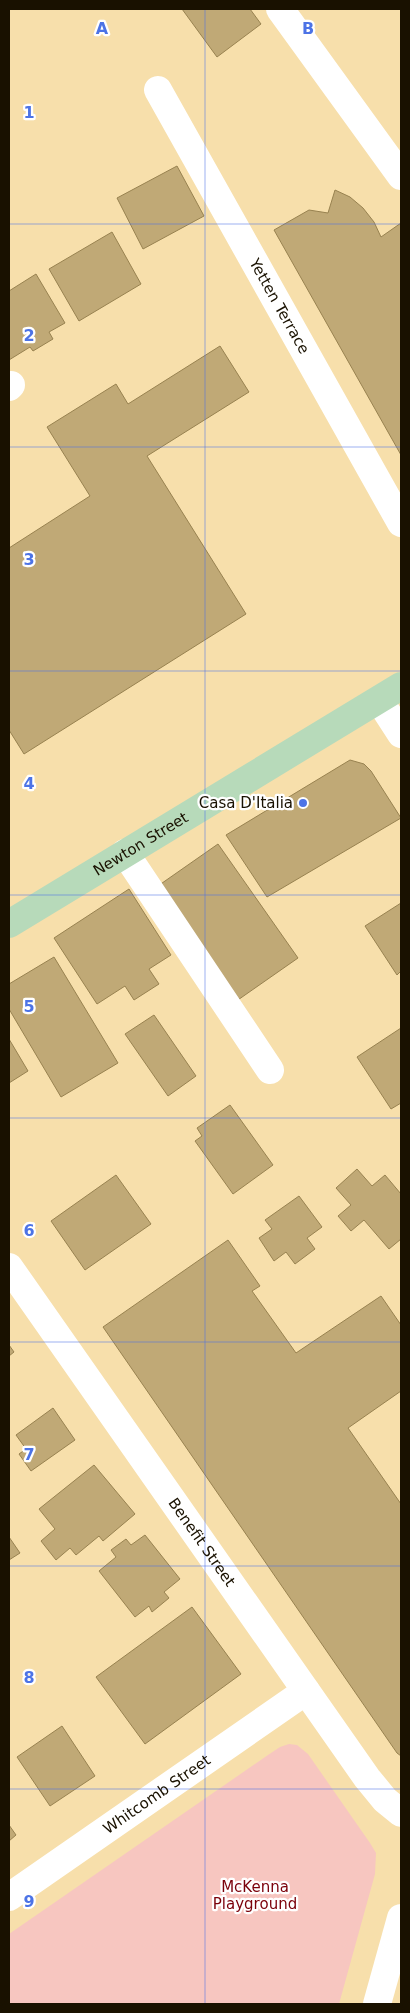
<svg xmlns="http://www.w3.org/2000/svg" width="410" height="2013" viewBox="0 0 410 2013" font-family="'DejaVu Sans',sans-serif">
  <rect width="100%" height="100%" fill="#f7dfab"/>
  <path fill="#f7c6c0" d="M 289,1744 L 297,1745 L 308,1754 L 370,1843 L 376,1853 L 375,1874 L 339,2004 L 9,2004 L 9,1934 L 268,1755 L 280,1747 Z"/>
  <g fill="#c0a976" stroke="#988250">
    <path d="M 182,9 L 250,9 L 261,24 L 217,57 Z"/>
    <path d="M 177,166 L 204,216 L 143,249 L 117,198 Z"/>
    <path d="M 335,190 L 350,197 L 363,208 L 374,222 L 381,237 L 401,223 L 401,455 L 274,230 L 309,210 L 328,213 Z"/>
    <path d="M 112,232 L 141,284 L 79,321 L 49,269 Z"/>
    <path d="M 36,274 L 65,323 L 49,332 L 53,339 L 33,351 L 30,347 L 9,360 L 9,291 Z"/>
    <path d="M 220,346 L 249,392 L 147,456 L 246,614 L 24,754 L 9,730 L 9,548 L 90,496 L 47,427 L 116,384 L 128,404 Z"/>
    <path d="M 350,760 L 364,764 L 371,771 L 401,818 L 267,897 L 226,835 Z"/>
    <path d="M 218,844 L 298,958 L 235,1002 L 155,888 Z"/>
    <path d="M 129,889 L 171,955 L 149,969 L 159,984 L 134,1000 L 125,986 L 97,1004 L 54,938 Z"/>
    <path d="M 401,903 L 401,971 L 397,975 L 365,926 Z"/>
    <path d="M 54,957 L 118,1063 L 61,1097 L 9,1009 L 9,984 Z"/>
    <path d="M 154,1015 L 196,1076 L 168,1096 L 125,1034 Z"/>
    <path d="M 401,1028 L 401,1103 L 391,1109 L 357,1057 Z"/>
    <path d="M 9,1039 L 28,1071 L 9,1083 Z"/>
    <path d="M 230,1105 L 273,1165 L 233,1194 L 195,1141 L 202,1136 L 197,1128 Z"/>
    <path d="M 357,1169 L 372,1186 L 385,1175 L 401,1194 L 401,1239 L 389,1249 L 364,1220 L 351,1231 L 338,1216 L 351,1205 L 336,1188 Z"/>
    <path d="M 116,1175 L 151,1224 L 85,1270 L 51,1221 Z"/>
    <path d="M 299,1196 L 322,1227 L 307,1238 L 315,1249 L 295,1264 L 286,1252 L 274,1261 L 259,1238 L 272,1229 L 265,1220 Z"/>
    <path d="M 228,1240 L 260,1286 L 252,1291 L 296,1353 L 381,1296 L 401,1325 L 401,1391 L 348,1428 L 401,1504 L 401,1756 L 397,1753 L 103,1327 Z"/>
    <path d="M 9,1345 L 14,1352 L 9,1356 Z"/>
    <path d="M 53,1408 L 75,1440 L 31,1471 L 19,1454 L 26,1449 L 16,1435 Z"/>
    <path d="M 94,1465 L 135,1514 L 103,1541 L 99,1536 L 76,1555 L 70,1548 L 56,1560 L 41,1541 L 55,1529 L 39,1509 Z"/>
    <path d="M 145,1535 L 180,1579 L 164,1592 L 169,1598 L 152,1612 L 149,1606 L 135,1617 L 99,1571 L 116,1557 L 111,1550 L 126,1539 L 131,1545 Z"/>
    <path d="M 9,1537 L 20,1553 L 9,1560 Z"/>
    <path d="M 192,1607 L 241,1674 L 145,1744 L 96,1677 Z"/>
    <path d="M 62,1726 L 95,1776 L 50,1806 L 17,1757 Z"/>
    <path d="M 9,1825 L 16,1835 L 9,1841 Z"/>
  </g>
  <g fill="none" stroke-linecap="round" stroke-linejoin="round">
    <g stroke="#fff" stroke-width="28">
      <path d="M 280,9 L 401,176"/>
      <path id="s1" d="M 158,90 L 401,523"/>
      <path d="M 9,387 L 11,385"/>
      <path d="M 379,700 L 401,734"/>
      <path d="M 125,853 L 270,1070"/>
      <path id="s2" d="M 9,1267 L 367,1778 L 385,1800 L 401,1813"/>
      <path id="s3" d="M 9,1897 L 306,1691"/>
      <path d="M 377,2004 L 401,1918"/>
    </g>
    <path stroke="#b7daba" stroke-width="28" id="s4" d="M 9,924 L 401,686"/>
  </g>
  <path fill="none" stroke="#4c73e6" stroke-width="1" stroke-opacity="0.55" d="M 205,9 L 205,2004M 9,224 L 401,224M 9,447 L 401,447M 9,671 L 401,671M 9,895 L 401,895M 9,1118 L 401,1118M 9,1342 L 401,1342M 9,1566 L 401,1566M 9,1789 L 401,1789"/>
  <circle fill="#4c73e6" stroke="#fff" stroke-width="2" cx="303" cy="803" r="5"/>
  <g text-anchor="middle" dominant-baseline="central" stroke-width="4.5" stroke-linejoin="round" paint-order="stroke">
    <g font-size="15" fill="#191100" stroke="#fff">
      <text stroke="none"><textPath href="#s1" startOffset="248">Yetten Terrace</textPath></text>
      <text stroke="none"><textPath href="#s4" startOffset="154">Newton Street</textPath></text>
      <text stroke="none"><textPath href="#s2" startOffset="336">Benefit Street</textPath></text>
      <text stroke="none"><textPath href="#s3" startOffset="180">Whitcomb Street</textPath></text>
    </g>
    <g font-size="15" fill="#191100" stroke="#fff" text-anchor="end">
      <text x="293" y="803">Casa D'Italia</text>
    </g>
    <g font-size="15" fill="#7b010a" stroke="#fff">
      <text x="255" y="1887">McKenna<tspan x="255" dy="17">Playground</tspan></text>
    </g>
  </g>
  <g font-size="16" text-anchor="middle" font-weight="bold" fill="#4c73e6" stroke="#fff" stroke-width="4.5" stroke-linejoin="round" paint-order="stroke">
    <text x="102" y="34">A</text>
    <text x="308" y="34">B</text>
    <text x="29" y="118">1</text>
    <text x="29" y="341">2</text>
    <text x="29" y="565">3</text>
    <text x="29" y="789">4</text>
    <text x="29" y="1012">5</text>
    <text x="29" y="1236">6</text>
    <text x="29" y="1460">7</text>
    <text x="29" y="1683">8</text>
    <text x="29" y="1907">9</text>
  </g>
  <rect width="410" height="2013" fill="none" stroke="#191100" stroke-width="20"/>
</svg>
